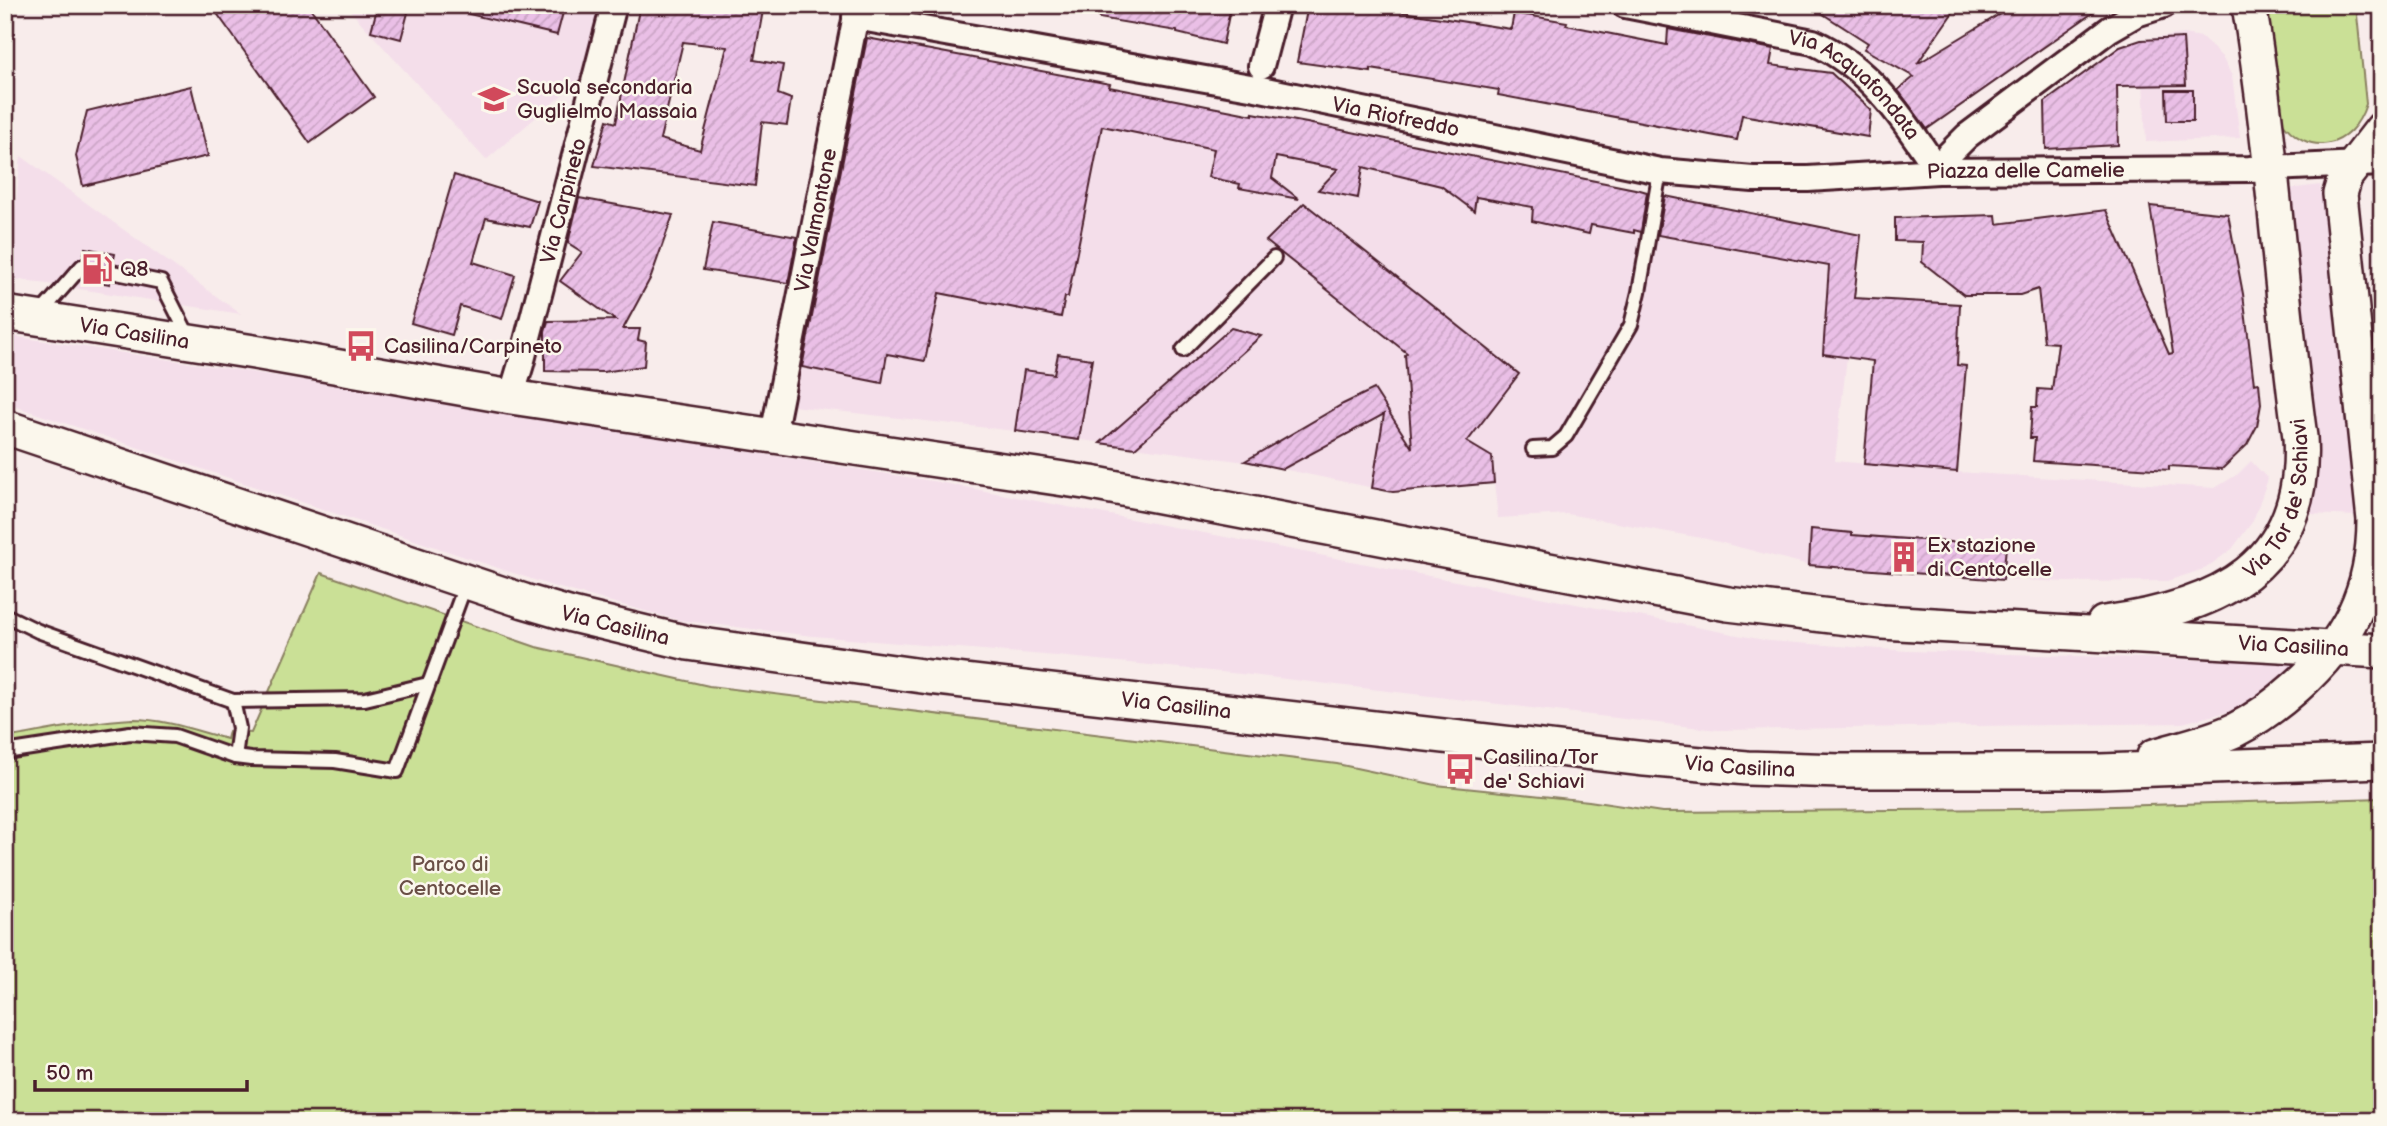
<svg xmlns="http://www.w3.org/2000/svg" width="2387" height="1126" viewBox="0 0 2387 1126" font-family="'Balsamiq Sans',sans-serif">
  <defs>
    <pattern id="building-hatch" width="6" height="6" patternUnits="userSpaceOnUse" patternTransform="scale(1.75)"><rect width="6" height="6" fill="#eabfe6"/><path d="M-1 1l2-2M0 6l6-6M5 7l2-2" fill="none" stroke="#caa4c5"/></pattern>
  </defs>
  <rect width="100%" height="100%" fill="#f8eceb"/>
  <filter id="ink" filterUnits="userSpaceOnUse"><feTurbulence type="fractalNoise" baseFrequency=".0143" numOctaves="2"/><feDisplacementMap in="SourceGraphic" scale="14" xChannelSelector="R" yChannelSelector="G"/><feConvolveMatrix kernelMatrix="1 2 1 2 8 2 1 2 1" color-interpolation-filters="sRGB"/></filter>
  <g filter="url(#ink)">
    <g fill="#f4deea">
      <path d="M 345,5 L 601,5 L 582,78 L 486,160 Z"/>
      <path d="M 2183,34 L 2202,37 L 2222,57 L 2232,76 L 2240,138 L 2146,142 L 2141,40 Z"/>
      <path d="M 864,38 L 1110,84 L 1109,87 L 1252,115 L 1253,113 L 1307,123 L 1307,125 L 1861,235 L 1835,461 L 1957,472 L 2215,488 L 2238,474 L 2251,461 L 2268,479 L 2253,521 L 2232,549 L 2206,568 L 2189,574 L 2167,581 L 2068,582 L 1948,577 L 1809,565 L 1707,539 L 1567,514 L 1498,518 L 1494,483 L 1393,492 L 1253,463 L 1015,431 L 792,406 Z"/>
      <path d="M 21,156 L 241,314 L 8,278 Z"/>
      <path d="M 2320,185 L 2358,516 L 2310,514 L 2315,498 L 2319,463 L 2288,189 Z"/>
      <path d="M 5,335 L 310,381 L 938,482 L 1769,641 L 1908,651 L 2302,663 L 2244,708 L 2182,723 L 1718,730 L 1251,675 L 1068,657 L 813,636 L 678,620 L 549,585 L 5,403 Z"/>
    </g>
    <g fill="#cae096" stroke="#8a8060" stroke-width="2">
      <path d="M 2265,5 L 2356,5 L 2366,104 C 2352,149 2307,159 2280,119 Z"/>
      <path d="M 321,573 L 536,647 L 709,686 L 1337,764 L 1436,785 L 1589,801 L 1662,812 L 2019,809 L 2382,798 L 2382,1121 L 5,1121 L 5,738 C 47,731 90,721 133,719 C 165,719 197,731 227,739 L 229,731 L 251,733 Z"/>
    </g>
    <g fill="url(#building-hatch)" stroke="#4a1f2b" stroke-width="2" fill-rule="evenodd">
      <path d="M 211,5 L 304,5 L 311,9 L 374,97 L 310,143 Z"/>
      <path d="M 378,5 L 410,5 L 401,39 L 371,31 Z"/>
      <path d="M 470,5 L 565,5 L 557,35 L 469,14 Z"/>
      <path d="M 640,5 L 764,5 L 754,60 L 783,65 L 778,94 L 791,99 L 787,125 L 762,122 L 755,186 L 594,166 L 607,120 L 616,123 ZM 683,42 L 727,47 L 700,150 L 660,139 Z"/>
      <path d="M 1100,5 L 1231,5 L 1223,44 L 1177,33 L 1177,31 L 1099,18 Z"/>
      <path d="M 1308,5 L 1358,5 L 1511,29 L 1514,13 L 1567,22 L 1566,25 L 1667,45 L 1668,29 L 1773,49 L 1770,65 L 1831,73 L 1871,110 L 1868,137 L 1742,115 L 1737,140 L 1498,95 L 1499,90 L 1371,69 L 1371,72 L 1297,62 Z"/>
      <path d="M 1809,5 L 1958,5 L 1917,64 L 2015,5 L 2104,5 L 1927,129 L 1898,90 L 1914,77 L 1864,49 L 1868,43 Z"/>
      <path d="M 867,38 L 1110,84 L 1109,87 L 1253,115 L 1253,113 L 1307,123 L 1640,190 L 1647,192 L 1641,232 L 1634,230 L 1634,233 L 1591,225 L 1589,234 L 1532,221 L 1533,207 L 1476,197 L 1474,211 L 1441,186 L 1363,167 L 1358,198 L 1318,190 L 1338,169 L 1276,157 L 1272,178 L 1299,199 L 1239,188 L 1240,184 L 1208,177 L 1214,149 L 1102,126 L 1068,297 L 1065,297 L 1061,317 L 939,293 L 925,361 L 887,354 L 882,383 L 802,367 Z"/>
      <path d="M 2183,38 L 2186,85 L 2117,86 L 2118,145 L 2046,149 L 2045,102 L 2120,47 L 2141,40 Z"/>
      <path d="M 191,86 L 208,156 L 83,186 L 76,156 L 87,111 Z"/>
      <path d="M 2166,90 L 2193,90 L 2193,121 L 2167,121 Z"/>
      <path d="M 454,175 L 538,201 L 530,227 L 486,218 L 473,262 L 515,275 L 502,319 L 460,306 L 452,335 L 411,323 Z"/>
      <path d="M 1665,196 L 1861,235 L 1854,298 L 1960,304 L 1957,365 L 1966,366 L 1957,472 L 1864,464 L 1873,361 L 1823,354 L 1829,266 L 1658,235 Z"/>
      <path d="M 579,198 L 673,215 L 651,277 L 623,329 L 640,329 L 638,340 L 646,342 L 644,366 L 603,372 L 545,371 L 545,331 L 548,321 L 615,320 L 560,281 L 582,252 L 568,243 Z"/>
      <path d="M 1304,203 L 1519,374 L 1467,442 L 1492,457 L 1494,483 L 1393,492 L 1372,488 L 1384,414 L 1283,469 L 1245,461 L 1343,404 L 1374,389 L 1412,448 L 1405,355 L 1407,353 L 1266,241 Z"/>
      <path d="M 2150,206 L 2228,214 L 2243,294 L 2254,384 L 2259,383 L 2261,404 L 2257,426 L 2247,445 L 2222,469 L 2169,466 L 2169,470 L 2033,461 L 2035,438 L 2030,438 L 2032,407 L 2037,407 L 2038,389 L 2052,390 L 2058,343 L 2044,342 L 2038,289 L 2020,295 L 1964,295 L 1922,262 L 1923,242 L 1895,241 L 1895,218 L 1996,215 L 1997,224 L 2106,210 L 2169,354 L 2173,353 Z"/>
      <path d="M 713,222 L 797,237 L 788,283 L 703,270 Z"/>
      <path d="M 85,248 L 115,254 L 113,263 L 106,266 L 103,271 L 106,278 L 110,281 L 110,284 L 82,279 L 91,267 L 88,260 L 83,257 Z"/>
      <path d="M 1231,328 L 1261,336 L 1135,448 L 1100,443 Z"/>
      <path d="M 1058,354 L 1092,359 L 1079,440 L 1015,431 L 1024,370 L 1054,374 Z"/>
      <path d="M 1811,529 L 1852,533 L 1852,535 L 2006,546 L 2003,580 L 1809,565 Z"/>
    </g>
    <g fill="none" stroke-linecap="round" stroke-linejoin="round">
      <defs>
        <g id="lane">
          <path d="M 112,272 L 161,282 L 190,339"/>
          <path d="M 38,316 L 82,266"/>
          <path d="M 1183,350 L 1274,258"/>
          <path d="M 1533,449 L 1552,448 L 1566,436 L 1631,325 L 1639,292 L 1660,171"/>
          <path d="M 5,615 L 38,631 L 233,701 L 365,699 L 428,684"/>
          <path d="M 233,701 L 239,728 L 235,757"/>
          <path d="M 5,752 L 130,733 L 175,736 L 235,757 L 251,759 L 335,761 L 397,771 L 466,583"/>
        </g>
        <g id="street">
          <path id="s1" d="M 1625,5 L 1813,42 C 1871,68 1904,120 1938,171"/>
          <path id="s2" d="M 855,17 L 1256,88 L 1660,171 L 1753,179 L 1808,179 L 1938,171 L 2249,169 L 2382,163"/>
          <path d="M 1261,66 L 1277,5"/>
          <path d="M 1938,171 L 1949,154 L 1967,136 L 2110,29 L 2136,14 L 2164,5"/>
          <path id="s3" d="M 511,397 L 521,364 L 614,5"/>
          <path id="s4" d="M 773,435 L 858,5"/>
        </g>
        <g id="secondary">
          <path id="s5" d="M 5,313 L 254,352 L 511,397 L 1091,483 L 1728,604 L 1882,622 L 2382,651"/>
          <path id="s6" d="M 5,427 L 524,601 L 572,615 L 688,643 L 929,677 L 1645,759 L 1747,768 L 1841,771 L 2101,771 L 2382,761"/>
          <path id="s7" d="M 2104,623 C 2217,608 2308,567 2300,437 C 2280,293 2273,148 2249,5"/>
          <path d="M 2154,756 C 2181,748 2209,742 2235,730 C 2257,719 2277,704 2296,687 C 2348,641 2374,591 2374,520 L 2340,194 L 2345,177 L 2382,129"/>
        </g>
      </defs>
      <use href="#lane" stroke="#4a1f2b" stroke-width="18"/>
      <use href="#street" stroke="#4a1f2b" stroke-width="30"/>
      <use href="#secondary" stroke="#4a1f2b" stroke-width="38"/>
      <use href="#lane" stroke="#fbf7ec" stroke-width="12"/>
      <use href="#street" stroke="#fbf7ec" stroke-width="24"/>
      <use href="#secondary" stroke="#fbf7ec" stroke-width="33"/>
    </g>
  </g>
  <defs>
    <symbol id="school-bare" viewBox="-9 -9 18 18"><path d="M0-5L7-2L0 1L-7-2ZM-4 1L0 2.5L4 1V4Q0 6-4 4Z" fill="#d1495b" stroke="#fbf7ec" stroke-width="2.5" paint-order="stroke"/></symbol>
    <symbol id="fuel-bare" viewBox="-9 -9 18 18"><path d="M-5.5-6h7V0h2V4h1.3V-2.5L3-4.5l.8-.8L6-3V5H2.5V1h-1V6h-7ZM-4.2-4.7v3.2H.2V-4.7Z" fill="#d1495b" stroke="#fbf7ec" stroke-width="2.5" paint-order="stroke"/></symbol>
    <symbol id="bus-bare" viewBox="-9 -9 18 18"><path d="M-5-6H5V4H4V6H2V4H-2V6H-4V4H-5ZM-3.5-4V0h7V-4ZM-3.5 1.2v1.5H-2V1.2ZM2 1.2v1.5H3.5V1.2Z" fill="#d1495b" stroke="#fbf7ec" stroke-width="2.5" paint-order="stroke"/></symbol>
    <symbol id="building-bare" viewBox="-9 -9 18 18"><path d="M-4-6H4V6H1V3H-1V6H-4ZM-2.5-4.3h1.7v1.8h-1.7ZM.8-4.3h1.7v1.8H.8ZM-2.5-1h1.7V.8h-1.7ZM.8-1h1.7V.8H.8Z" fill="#d1495b" stroke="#fbf7ec" stroke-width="2.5" paint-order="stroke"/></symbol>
  </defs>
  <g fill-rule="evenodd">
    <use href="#school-bare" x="472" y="77" width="44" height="44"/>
    <use href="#fuel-bare" x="75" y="247" width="44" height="44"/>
    <use href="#bus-bare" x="339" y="324" width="44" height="44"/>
    <use href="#building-bare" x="1882" y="535" width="44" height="44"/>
    <use href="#bus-bare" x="1438" y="747" width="44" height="44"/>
  </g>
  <g text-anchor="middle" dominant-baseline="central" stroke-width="5" stroke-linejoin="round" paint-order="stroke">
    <g font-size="21" fill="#4a1f2b" stroke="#fbf7ec" text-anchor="start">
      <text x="517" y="87">Scuola secondaria<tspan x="517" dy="24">Guglielmo Massaia</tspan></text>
      <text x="120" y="269">Q8</text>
      <text x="384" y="346">Casilina/Carpineto</text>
      <text x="1927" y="545">Ex stazione<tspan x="1927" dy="24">di Centocelle</tspan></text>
      <text x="1483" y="757">Casilina/Tor<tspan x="1483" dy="24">de' Schiavi</tspan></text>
    </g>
    <g font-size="21" fill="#4a1f2b" stroke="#fbf7ec">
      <text stroke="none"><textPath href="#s1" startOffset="250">Via Acquafondata</textPath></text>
      <text stroke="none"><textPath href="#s2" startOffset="550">Via Riofreddo</textPath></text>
      <text stroke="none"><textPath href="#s2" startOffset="1186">Piazza delle Camelie</textPath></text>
      <text stroke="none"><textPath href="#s3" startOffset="203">Via Carpineto</textPath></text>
      <text stroke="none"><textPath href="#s4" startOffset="219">Via Valmontone</textPath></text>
      <text stroke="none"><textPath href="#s5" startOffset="131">Via Casilina</textPath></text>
      <text stroke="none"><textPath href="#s7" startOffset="238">Via Tor de' Schiavi</textPath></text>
      <text stroke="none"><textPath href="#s6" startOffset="642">Via Casilina</textPath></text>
      <text stroke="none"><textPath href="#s5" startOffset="2315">Via Casilina</textPath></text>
      <text stroke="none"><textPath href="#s6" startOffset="1209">Via Casilina</textPath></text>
      <text stroke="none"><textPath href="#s6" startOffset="1776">Via Casilina</textPath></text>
    </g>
    <g font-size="21" fill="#6a4f46" stroke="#fbf7ec">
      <text x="450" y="864">Parco di<tspan x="450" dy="24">Centocelle</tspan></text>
    </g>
  </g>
  <rect width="2387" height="1126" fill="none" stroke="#fbf7ec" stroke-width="28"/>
  <rect x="14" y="14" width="2359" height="1098" fill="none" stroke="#4a1f2b" stroke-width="2.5" filter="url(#ink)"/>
  <path d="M35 1080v10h212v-10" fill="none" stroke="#4a1f2b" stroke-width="3.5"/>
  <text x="46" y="1080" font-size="21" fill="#4a1f2b" stroke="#fbf7ec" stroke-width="5" paint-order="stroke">50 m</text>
</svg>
